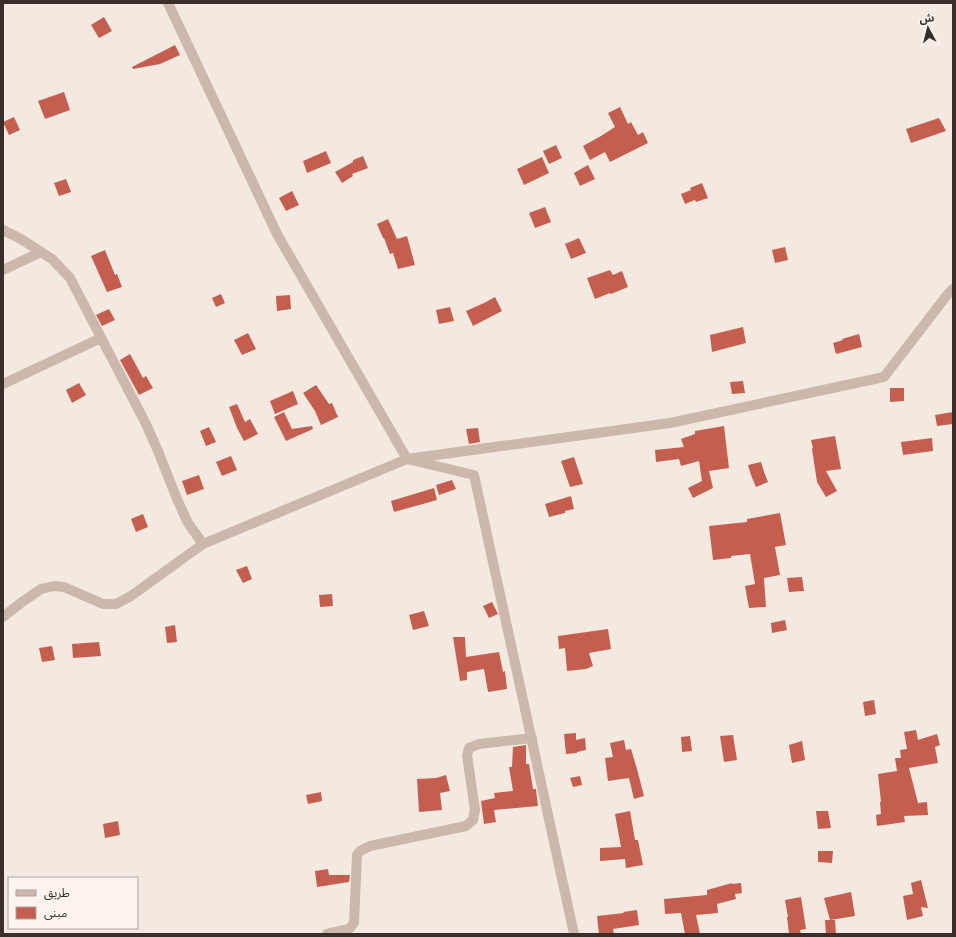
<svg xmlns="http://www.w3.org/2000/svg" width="956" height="937" viewBox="0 0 956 937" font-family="'Golos Text','Noto Sans Arabic',sans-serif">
  <rect width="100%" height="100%" fill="#f3e9e1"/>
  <g fill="#c45e4e">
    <path d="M 104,17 L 112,31 L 99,38 L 91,25 Z"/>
    <path d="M 175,45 L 180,55 L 160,64 L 133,69 L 132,67 Z"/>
    <path d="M 64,92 L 70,110 L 45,119 L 38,101 Z"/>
    <path d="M 620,107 L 628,124 L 631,122 L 638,135 L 643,132 L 648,143 L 610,162 L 605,152 L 590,160 L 583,146 L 601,136 L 615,127 L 608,113 Z"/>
    <path d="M 14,117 L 20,130 L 9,135 L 3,122 Z"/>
    <path d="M 939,118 L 946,131 L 911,143 L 906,129 Z"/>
    <path d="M 556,145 L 562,158 L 549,164 L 543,151 Z"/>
    <path d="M 326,151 L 331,163 L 307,173 L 303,161 Z"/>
    <path d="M 363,156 L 368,168 L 352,174 L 353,176 L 342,183 L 335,172 L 353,162 L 353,160 Z"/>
    <path d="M 542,157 L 549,173 L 524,185 L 517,169 Z"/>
    <path d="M 588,165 L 595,179 L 580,186 L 574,173 Z"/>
    <path d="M 66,179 L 71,192 L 59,196 L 54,183 Z"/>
    <path d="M 702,183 L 708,198 L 696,202 L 695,200 L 685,204 L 681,194 L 691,190 L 690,188 Z"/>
    <path d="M 292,191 L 299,205 L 286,211 L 279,198 Z"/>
    <path d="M 545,207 L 551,222 L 535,228 L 529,213 Z"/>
    <path d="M 388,219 L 397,239 L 407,236 L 415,265 L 398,269 L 393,253 L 390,254 L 384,238 L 383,238 L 377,224 Z"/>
    <path d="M 579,238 L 586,253 L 571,259 L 565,244 Z"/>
    <path d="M 785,247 L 788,260 L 775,263 L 772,250 Z"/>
    <path d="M 105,250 L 115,275 L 117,274 L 122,287 L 107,292 L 91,256 Z"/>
    <path d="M 610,270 L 613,275 L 622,271 L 628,287 L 611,294 L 610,293 L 595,299 L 587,278 Z"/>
    <path d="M 221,294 L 225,303 L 216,307 L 212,298 Z"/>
    <path d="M 290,295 L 291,309 L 277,311 L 276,296 Z"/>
    <path d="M 495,297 L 502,311 L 473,326 L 466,311 L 484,303 Z"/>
    <path d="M 450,307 L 454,321 L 439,324 L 436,310 Z"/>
    <path d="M 109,309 L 115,320 L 102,326 L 96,315 Z"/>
    <path d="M 743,327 L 746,343 L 712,352 L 710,335 Z"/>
    <path d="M 248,333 L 256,349 L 242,355 L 234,340 Z"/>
    <path d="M 859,334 L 862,347 L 836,354 L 833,343 L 843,340 L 842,339 Z"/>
    <path d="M 130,354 L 143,378 L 146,376 L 153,388 L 139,395 L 120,360 Z"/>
    <path d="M 743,381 L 745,393 L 732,394 L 730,382 Z"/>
    <path d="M 79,383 L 86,395 L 72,403 L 66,390 Z"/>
    <path d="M 316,385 L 329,404 L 332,403 L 338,417 L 321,425 L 315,411 L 303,393 Z"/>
    <path d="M 890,388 L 904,388 L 904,401 L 890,402 Z"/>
    <path d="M 293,391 L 298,404 L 275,414 L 270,401 Z"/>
    <path d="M 237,404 L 245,422 L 250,419 L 258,434 L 244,441 L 237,428 L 229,407 Z"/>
    <path d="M 284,412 L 292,429 L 312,426 L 313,429 L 286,441 L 274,417 Z"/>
    <path d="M 953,412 L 953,424 L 937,426 L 935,415 Z"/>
    <path d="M 724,426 L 729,468 L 709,471 L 713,488 L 693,498 L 688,488 L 702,481 L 699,461 L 681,466 L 679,459 L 656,462 L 655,450 L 684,447 L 681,439 L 695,434 L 695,431 Z"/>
    <path d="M 209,427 L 216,442 L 206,446 L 200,431 Z"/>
    <path d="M 478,428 L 480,442 L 469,444 L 466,429 Z"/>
    <path d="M 835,436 L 841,469 L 826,471 L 837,491 L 826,497 L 817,482 L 812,449 L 813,448 L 811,440 Z"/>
    <path d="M 932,438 L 933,451 L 903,455 L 901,442 Z"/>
    <path d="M 231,456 L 237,470 L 222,476 L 216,462 Z"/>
    <path d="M 574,457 L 583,484 L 570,487 L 561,461 Z"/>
    <path d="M 761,462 L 764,472 L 768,482 L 756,487 L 751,475 L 748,465 Z"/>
    <path d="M 199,475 L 204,489 L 187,495 L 182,481 Z"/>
    <path d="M 452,480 L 456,489 L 439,495 L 436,485 Z"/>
    <path d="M 434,488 L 437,500 L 394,512 L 391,501 Z"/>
    <path d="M 571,496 L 574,509 L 565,511 L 565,513 L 549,517 L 545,504 Z"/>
    <path d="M 780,513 L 786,545 L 775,547 L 780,575 L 764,578 L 766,607 L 749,608 L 745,586 L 755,584 L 750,554 L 731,556 L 731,558 L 713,560 L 709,526 L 747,522 L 747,519 Z"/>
    <path d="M 143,514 L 148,527 L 136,532 L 131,519 Z"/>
    <path d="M 247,566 L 252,579 L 243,583 L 236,570 Z"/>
    <path d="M 802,577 L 804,591 L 789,592 L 787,578 Z"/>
    <path d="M 332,594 L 333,606 L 320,607 L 319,595 Z"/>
    <path d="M 492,602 L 498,614 L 489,618 L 483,606 Z"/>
    <path d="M 424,611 L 429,626 L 413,630 L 409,615 Z"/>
    <path d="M 785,620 L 787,630 L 772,633 L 771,623 Z"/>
    <path d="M 175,625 L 177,642 L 167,643 L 165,627 Z"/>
    <path d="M 608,629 L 611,649 L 589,653 L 593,666 L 586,669 L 567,671 L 565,648 L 559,649 L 558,636 Z"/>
    <path d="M 453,637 L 465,637 L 466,657 L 499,652 L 503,672 L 505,671 L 507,689 L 488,692 L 484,669 L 467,672 L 467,680 L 460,681 Z"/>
    <path d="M 99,642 L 101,656 L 73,658 L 72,644 Z"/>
    <path d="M 52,646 L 55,660 L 42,662 L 39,648 Z"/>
    <path d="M 874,700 L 876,714 L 865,716 L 863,702 Z"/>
    <path d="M 916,730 L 918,740 L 937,734 L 940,745 L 935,747 L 938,763 L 909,768 L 918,803 L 927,802 L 928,815 L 904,816 L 905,822 L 877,826 L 876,815 L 881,814 L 880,802 L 881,802 L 878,774 L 897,771 L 895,758 L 901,758 L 900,750 L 907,749 L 904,732 Z"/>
    <path d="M 576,733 L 576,740 L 585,738 L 586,750 L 577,752 L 577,753 L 566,754 L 564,734 Z"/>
    <path d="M 733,735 L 737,760 L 724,762 L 720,736 Z"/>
    <path d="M 690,736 L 692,751 L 682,752 L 681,737 Z"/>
    <path d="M 624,740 L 626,750 L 631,749 L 637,769 L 644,796 L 634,799 L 629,778 L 608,781 L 605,758 L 613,757 L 610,743 Z"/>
    <path d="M 802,741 L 805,760 L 792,763 L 789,745 Z"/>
    <path d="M 526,745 L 526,764 L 529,764 L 533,789 L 536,789 L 538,806 L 494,810 L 496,822 L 484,824 L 481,801 L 495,798 L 494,793 L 513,791 L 509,767 L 512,767 L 513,747 Z"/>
    <path d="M 446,775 L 450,791 L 440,793 L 442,810 L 419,812 L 417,779 L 436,778 Z"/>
    <path d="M 580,776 L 582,785 L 573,787 L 570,778 Z"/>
    <path d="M 321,792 L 322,801 L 308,804 L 306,795 Z"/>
    <path d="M 630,811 L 635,840 L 638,840 L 643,865 L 626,868 L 625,859 L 600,861 L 600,848 L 621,847 L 615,814 Z"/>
    <path d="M 816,811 L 828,811 L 831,828 L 818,829 Z"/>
    <path d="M 118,821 L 120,835 L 105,838 L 103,824 Z"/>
    <path d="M 818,851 L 833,851 L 832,863 L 818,862 Z"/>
    <path d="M 328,869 L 329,875 L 350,875 L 349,882 L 317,887 L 315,871 Z"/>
    <path d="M 921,880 L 928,908 L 921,907 L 923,916 L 907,920 L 903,896 L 913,894 L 911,883 Z"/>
    <path d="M 732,883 L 732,884 L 741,883 L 742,893 L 735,894 L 736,899 L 717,904 L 718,913 L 696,915 L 700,934 L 685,934 L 681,913 L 665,914 L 664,899 L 707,895 L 707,890 Z"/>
    <path d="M 851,892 L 855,916 L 830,920 L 824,898 Z"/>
    <path d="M 801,897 L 806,929 L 800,930 L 801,934 L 789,934 L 787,917 L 788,917 L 785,900 Z"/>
    <path d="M 637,910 L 639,925 L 613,929 L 614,934 L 599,934 L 597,916 L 624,913 L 623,912 Z"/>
    <path d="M 825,920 L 835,920 L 836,934 L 826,934 Z"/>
  </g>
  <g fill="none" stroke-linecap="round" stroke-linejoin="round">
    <g stroke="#ccb7ac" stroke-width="10">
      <path d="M 168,3 L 277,234 L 407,459 L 474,475 L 574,934"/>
      <path d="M 3,230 L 21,239 L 52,259 L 70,278 L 146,424 L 158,451 L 177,499 L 188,523 L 203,544 L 407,459 L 670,423 L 884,377 L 947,295 L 953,289"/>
      <path d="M 3,270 L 41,252"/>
      <path d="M 3,384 L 101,338"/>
      <path d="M 3,617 L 22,602 L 41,589 L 54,586 L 64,587 L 103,604 L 116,604 L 131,596 L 203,544"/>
      <path d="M 327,934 L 349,929 L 354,923 L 357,855 L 360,851 L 370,846 L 466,826 L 473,820 L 475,810 L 467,755 L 469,748 L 479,744 L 532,738"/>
    </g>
  </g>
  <rect width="956" height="937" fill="none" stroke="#3a2e2b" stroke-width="8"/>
  <rect x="8" y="877" width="130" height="52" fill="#faf3ee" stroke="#ada4a0"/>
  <rect x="16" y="890" width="20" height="6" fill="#ccb7ac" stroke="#ada4a0"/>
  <text x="44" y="897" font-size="12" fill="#3a2e2b">طريق</text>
  <rect x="16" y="907" width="20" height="12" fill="#c45e4e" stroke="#ada4a0"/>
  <text x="44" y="917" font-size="12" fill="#3a2e2b">مبنى</text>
  <g transform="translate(928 28) rotate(353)" stroke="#faf3ee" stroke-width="3" paint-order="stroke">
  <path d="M0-3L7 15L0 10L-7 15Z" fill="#3a2e2b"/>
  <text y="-6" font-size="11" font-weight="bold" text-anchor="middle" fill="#3a2e2b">ش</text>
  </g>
</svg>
